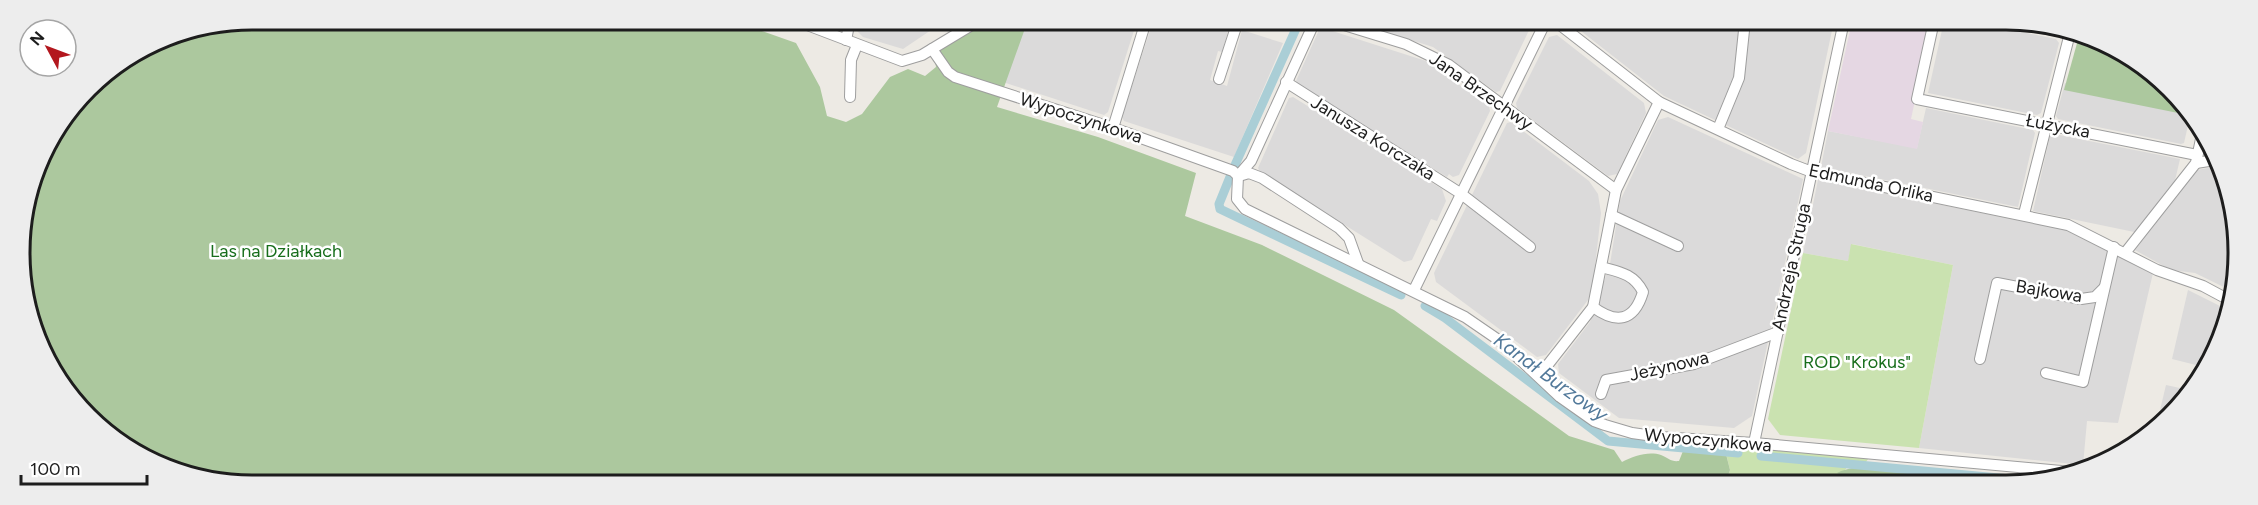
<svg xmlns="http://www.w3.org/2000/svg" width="2258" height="505" viewBox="0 0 2258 505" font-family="Figtree,sans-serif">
  <rect width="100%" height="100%" fill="#edeae4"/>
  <g fill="#dbdada">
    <path d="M 857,20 L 946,20 L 903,49 L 863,37 L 857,31 Z"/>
    <path d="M 1015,20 L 1137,21 L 1108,112 L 1104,115 L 954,66 Z"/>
    <path d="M 1153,21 L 1231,21 L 1222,52 L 1218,51 L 1210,80 L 1227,86 L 1242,30 L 1283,43 L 1234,157 L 1124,121 L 1122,117 Z"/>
    <path d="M 1351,21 L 1532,21 L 1532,24 L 1500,91 L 1496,92 L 1433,47 Z"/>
    <path d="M 1571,21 L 1834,21 L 1806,153 L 1798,159 L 1664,96 L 1572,24 Z"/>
    <path d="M 1944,21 L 1969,21 L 2056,39 L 2059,43 L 2041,113 L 2037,115 L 1928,93 Z"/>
    <path d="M 1323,28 L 1426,61 L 1489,106 L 1490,111 L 1459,175 L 1453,177 L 1449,174 L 1447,177 L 1298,85 L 1296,81 L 1319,30 Z"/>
    <path d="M 1557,35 L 1644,103 L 1646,113 L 1617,174 L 1608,176 L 1517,108 L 1516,103 L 1549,37 Z"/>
    <path d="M 2065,83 L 2191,112 L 2184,143 L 2181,144 L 2058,119 L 2056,116 Z"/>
    <path d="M 1293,97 L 1442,189 L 1446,201 L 1437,221 L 1431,219 L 1412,260 L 1404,262 L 1260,172 L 1258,168 L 1289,98 Z"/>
    <path d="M 1926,108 L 2033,130 L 2035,133 L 2018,207 L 1821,167 L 1828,131 L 1917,148 Z"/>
    <path d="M 1668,117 L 1803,179 L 1752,416 L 1734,428 L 1619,418 L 1559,373 L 1558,364 L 1590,322 L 1610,264 L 1620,201 L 1658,120 Z"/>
    <path d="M 1511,122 L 1589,181 L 1598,194 L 1601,213 L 1593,285 L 1588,300 L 1546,355 L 1537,357 L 1436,282 L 1434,273 L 1507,123 Z"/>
    <path d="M 2054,134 L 2180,159 L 2173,189 L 2139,233 L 2033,211 L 2050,136 Z"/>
    <path d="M 2218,166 L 2231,193 L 2236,283 L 2232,291 L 2195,273 L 2171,270 L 2133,249 L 2197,170 Z"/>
    <path d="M 1818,180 L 2066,230 L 2153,273 L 2118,423 L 2087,421 L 2083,465 L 1919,448 L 1953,265 L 1852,244 L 1848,261 L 1803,253 Z"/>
    <path d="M 2188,290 L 2228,310 L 2214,356 L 2192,387 L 2196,365 L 2172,359 Z"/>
    <path d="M 2166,385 L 2189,390 L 2173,413 L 2160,410 Z"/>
  </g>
  <path fill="#e5d7e3" d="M 1852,21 L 1932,21 L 1911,119 L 1923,122 L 1917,149 L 1828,131 Z"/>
  <g fill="#cae2b0">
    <path d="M 1851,244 L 1953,265 L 1919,448 L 1780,435 L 1768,419 L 1803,253 L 1848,261 Z"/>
    <path d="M 1724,445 L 1869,458 L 1861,468 L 1847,467 L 1841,476 L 1866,484 L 1725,484 L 1730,470 Z"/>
  </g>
  <g fill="#acc89e">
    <path d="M 253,20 L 731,20 L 796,43 L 820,87 L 827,116 L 846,122 L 862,114 L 890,77 L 908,69 L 925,76 L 936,67 L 934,54 L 987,20 L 1028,20 L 997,107 L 1098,137 L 1196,173 L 1185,216 L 1262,245 L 1394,310 L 1569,436 L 1614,450 L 1622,462 C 1634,456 1648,451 1661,455 C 1668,458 1671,462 1679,461 L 1683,451 L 1726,454 L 1730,470 L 1725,484 L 222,483 L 136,454 L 68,395 L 28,313 L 20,237 L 44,149 L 99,78 L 164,37 Z"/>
    <path d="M 2079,36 L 2122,51 L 2193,116 L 2064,90 Z"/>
    <path d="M 1873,464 L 1955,470 L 1957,484 L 1860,484 L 1837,473 C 1848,467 1860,468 1873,464 Z"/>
  </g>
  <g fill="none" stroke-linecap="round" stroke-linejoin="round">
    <g stroke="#aaced6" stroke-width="9">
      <path d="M 1235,165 L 1299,22"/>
      <path d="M 1230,177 L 1219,204 L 1220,209 L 1401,295"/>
      <path d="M 1425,306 L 1445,318 L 1608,441 L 1738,453"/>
      <path d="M 1761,456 L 2042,482"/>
    </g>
    <defs>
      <g id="minor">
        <path d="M 794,20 L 902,61 L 922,55 L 980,20"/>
        <path d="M 1331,21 L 1406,44 L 1449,65 L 1616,190"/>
        <path d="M 1555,21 L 1659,102 L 1791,164 L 1812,172 L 2068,225 L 2157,270 L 2203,286 L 2231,301"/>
        <path d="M 1934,21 L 1917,99 L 2197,155"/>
        <path d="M 2009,22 L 2070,33"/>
        <path d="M 846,40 L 850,20"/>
        <path d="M 932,49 L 948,72 L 955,77 L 1113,128 L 1233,171 L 1238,176 L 1237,199 L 1245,209 L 1465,317 L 1500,341 L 1560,397 L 1594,421 L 1605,425 L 1632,433 L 1661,437 L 1754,443 L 2072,472"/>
        <path d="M 1219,79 L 1238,21"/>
        <path d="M 1286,82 L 1460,193 L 1530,247"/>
        <path d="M 850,97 L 851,60 L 857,45"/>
        <path d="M 1113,128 L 1146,21"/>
        <path d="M 1718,129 L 1739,78 L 1745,21"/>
        <path d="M 2196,163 L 2215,160"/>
        <path d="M 1238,176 L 1251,161 L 1315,21"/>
        <path d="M 1239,176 L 1249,173 L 1262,178 L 1339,228 L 1349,238 L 1358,263"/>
        <path d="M 2024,214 L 2070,33"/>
        <path d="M 1611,215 L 1678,246"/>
        <path d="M 2125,253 L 2196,163 L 2202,134"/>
        <path d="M 1414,290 L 1546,21"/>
        <path d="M 1593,307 C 1616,324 1634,322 1643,292 C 1634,274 1620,272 1601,267"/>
        <path d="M 1980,359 L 1997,283 L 2081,299 L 2095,297 L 2104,288"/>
        <path d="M 2046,373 L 2083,382 L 2114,247"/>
        <path d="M 1539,376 L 1593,307 L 1616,190 L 1659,102"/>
        <path d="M 1601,394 L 1606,380 L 1694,364 L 1778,332"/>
        <path d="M 1754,443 L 1844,21"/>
      </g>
    </defs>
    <use href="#minor" stroke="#9e9e9e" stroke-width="12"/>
    <use href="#minor" stroke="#fff" stroke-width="10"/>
  </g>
  <g text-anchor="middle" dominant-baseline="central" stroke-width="5" stroke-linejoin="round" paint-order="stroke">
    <g font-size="18" fill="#1d1d1d" stroke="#fff">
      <text transform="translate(1481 91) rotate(35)">Jana Brzechwy</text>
      <text transform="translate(1081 118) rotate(18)">Wypoczynkowa</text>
      <text transform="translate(2058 126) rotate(11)">Łużycka</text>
      <text transform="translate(1373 138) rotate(32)">Janusza Korczaka</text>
      <text transform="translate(1871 183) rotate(12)">Edmunda Orlika</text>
      <text transform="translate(1791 267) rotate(-78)">Andrzeja Struga</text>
      <text transform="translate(2049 291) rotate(9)">Bajkowa</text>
      <text transform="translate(1669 366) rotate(-13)">Jeżynowa</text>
      <text transform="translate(1708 440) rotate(5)">Wypoczynkowa</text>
    </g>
    <g font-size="18" fill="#186e1c" stroke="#fff">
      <text x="276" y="251">Las na Działkach</text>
      <text x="1857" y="362">ROD "Krokus"</text>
    </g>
    <g font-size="20" font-style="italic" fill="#52799a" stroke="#fff">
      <text transform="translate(1551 377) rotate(36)">Kanał Burzowy</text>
    </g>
  </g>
  <path d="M0 0H2258V505H0ZM252 30H2006A222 222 0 0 1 2228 252V253A222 222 0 0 1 2006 475H252A222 222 0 0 1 30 253V252A222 222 0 0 1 252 30Z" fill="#ededed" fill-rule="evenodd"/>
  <path fill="none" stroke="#1d1d1d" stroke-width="3" d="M252 30H2006A222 222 0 0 1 2228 252V253A222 222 0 0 1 2006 475H252A222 222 0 0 1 30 253V252A222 222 0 0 1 252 30Z"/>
  <g transform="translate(48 48) rotate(311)"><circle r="28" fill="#ffffff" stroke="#a5a5a5" stroke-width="1.5"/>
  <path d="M0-4.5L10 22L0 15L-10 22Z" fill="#b3171e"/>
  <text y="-9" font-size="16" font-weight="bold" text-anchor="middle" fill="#1d1d1d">N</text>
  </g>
  <path d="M21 475v9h126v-9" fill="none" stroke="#1d1d1d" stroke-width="3"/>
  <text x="30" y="475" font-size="18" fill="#1d1d1d" stroke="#ffffff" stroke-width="4.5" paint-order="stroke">100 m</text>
</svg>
